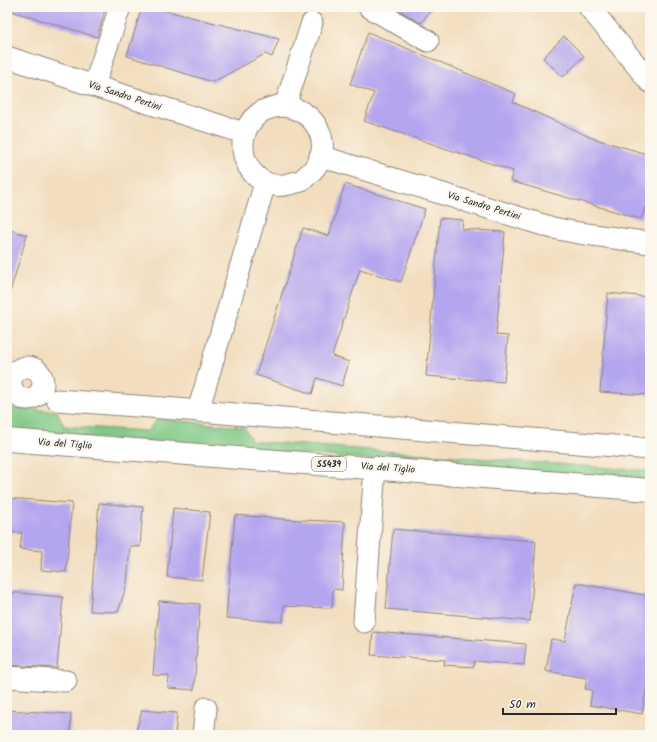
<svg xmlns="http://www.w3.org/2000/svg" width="657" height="742" viewBox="0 0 657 742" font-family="Kalam,sans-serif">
  <rect width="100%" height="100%" fill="#fbf7ec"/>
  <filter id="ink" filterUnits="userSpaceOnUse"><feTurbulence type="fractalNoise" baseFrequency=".025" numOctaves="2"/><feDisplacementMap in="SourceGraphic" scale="8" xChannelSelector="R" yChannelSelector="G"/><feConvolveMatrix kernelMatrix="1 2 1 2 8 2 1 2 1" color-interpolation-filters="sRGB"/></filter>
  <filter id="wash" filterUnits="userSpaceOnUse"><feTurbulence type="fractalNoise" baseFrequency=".012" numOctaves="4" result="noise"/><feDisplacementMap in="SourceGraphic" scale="16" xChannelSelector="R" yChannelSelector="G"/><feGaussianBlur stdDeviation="0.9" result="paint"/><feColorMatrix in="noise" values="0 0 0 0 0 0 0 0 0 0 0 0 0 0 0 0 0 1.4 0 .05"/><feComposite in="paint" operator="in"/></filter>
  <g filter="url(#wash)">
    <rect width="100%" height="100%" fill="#f2debf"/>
    <path fill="#7fc986" stroke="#557a58" d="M 7,408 L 57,411 L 64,426 L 147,431 L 157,419 L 244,427 L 252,441 L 650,471 L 650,481 L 7,431 Z"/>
    <g id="blocks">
      <g fill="#b4a5ef">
        <path d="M 8,7 L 106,7 L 97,37 L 8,10 Z"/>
        <path d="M 142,7 L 151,7 L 279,39 L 272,57 L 265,54 L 213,82 L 127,56 Z"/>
        <path d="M 393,7 L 433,7 L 421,23 Z"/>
        <path d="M 368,32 L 516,94 L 513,102 L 592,138 L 650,155 L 650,210 L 645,208 L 641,219 L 510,181 L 513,171 L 364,121 L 374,93 L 350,84 Z"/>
        <path d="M 564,36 L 584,56 L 563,77 L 543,58 Z"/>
        <path d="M 345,184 L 425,209 L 401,282 L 360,269 L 332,356 L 349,362 L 342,386 L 317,378 L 312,394 L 256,375 L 303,228 L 329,236 Z"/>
        <path d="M 440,218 L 463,220 L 462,229 L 505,232 L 496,335 L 508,336 L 504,382 L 426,376 Z"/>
        <path d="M 7,229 L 27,235 L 10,292 L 7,291 Z"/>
        <path d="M 608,293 L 650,297 L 650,395 L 600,392 Z"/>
        <path d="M 7,498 L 72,503 L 66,572 L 41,570 L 42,551 L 20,549 L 22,533 L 7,532 Z"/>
        <path d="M 99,503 L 143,507 L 140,547 L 130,546 L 127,584 L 118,612 L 90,611 Z"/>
        <path d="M 173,508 L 210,512 L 202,580 L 167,577 Z"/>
        <path d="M 235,515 L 282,519 L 345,522 L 342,590 L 333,589 L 332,608 L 284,606 L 283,622 L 226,618 Z"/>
        <path d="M 393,529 L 536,541 L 530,621 L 386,609 Z"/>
        <path d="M 576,583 L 650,596 L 650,669 L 642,714 L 590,705 L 592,690 L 585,689 L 587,678 L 546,671 L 551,639 L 565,641 Z"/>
        <path d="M 7,592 L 63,597 L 57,668 L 7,665 Z"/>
        <path d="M 159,601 L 200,604 L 194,690 L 168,688 L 169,676 L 153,675 Z"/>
        <path d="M 373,632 L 526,644 L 524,665 L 474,661 L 474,667 L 444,665 L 445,660 L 371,655 Z"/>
        <path d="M 7,710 L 71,714 L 70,735 L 7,735 Z"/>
        <path d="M 142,710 L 177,713 L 175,735 L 135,735 Z"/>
      </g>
    </g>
  </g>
  <g filter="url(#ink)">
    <use href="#blocks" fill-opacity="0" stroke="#8e8475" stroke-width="1"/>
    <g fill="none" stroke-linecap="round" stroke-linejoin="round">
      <defs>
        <g id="minor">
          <path d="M 369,7 L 428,41"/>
          <path d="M 589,7 L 650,82"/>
          <path d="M 7,57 L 94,86 L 244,133"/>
          <path d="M 94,86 L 120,7"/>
          <path d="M 278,106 C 315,105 338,147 310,173 C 307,175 304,179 301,181 C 297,182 293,183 289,184 C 278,187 267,185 258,178 C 237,160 238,128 261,112 C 265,109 272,108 278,106 Z"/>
          <path d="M 285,106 L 312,23"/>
          <path d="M 320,156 L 553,228 L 579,233 L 650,243"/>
          <circle cx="27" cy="383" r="16"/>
          <path d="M 57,400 L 176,409 L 650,449"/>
          <path d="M 198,411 L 265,183"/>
          <path d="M 364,622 L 375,467"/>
          <path d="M 7,677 L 66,681"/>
          <path d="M 203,735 L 206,708"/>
        </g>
        <path id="major" d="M 7,440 L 650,490"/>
      </defs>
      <use href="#minor" stroke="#8e8475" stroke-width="23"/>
      <use href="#major" stroke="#8e8475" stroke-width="24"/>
      <use href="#minor" stroke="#fff" stroke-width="21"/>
      <use href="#major" stroke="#fff" stroke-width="22"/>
    </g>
  </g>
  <g text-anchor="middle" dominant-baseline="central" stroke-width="4" stroke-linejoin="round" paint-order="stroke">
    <rect fill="#fbf7ec" stroke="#696865" stroke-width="1" x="312" y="457" width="34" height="14" rx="3"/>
    <g font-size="9" font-weight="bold" fill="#2b2b2b">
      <text x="329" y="464">SS439</text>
    </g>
    <g font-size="10" fill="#2b2b2b" stroke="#fbf7ec">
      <text transform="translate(125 96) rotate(18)">Via Sandro Pertini</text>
      <text transform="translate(484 206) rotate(17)">Via Sandro Pertini</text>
      <text transform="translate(65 444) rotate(4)">Via del Tiglio</text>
      <text transform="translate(388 468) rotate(4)">Via del Tiglio</text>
    </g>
  </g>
  <rect width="657" height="742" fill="none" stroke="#fbf7ec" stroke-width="24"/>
  <path d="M503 708v6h113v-6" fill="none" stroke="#2b2b2b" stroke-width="2"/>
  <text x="509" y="708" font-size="12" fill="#2b2b2b" stroke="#fbf7ec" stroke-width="3" paint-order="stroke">50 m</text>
</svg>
